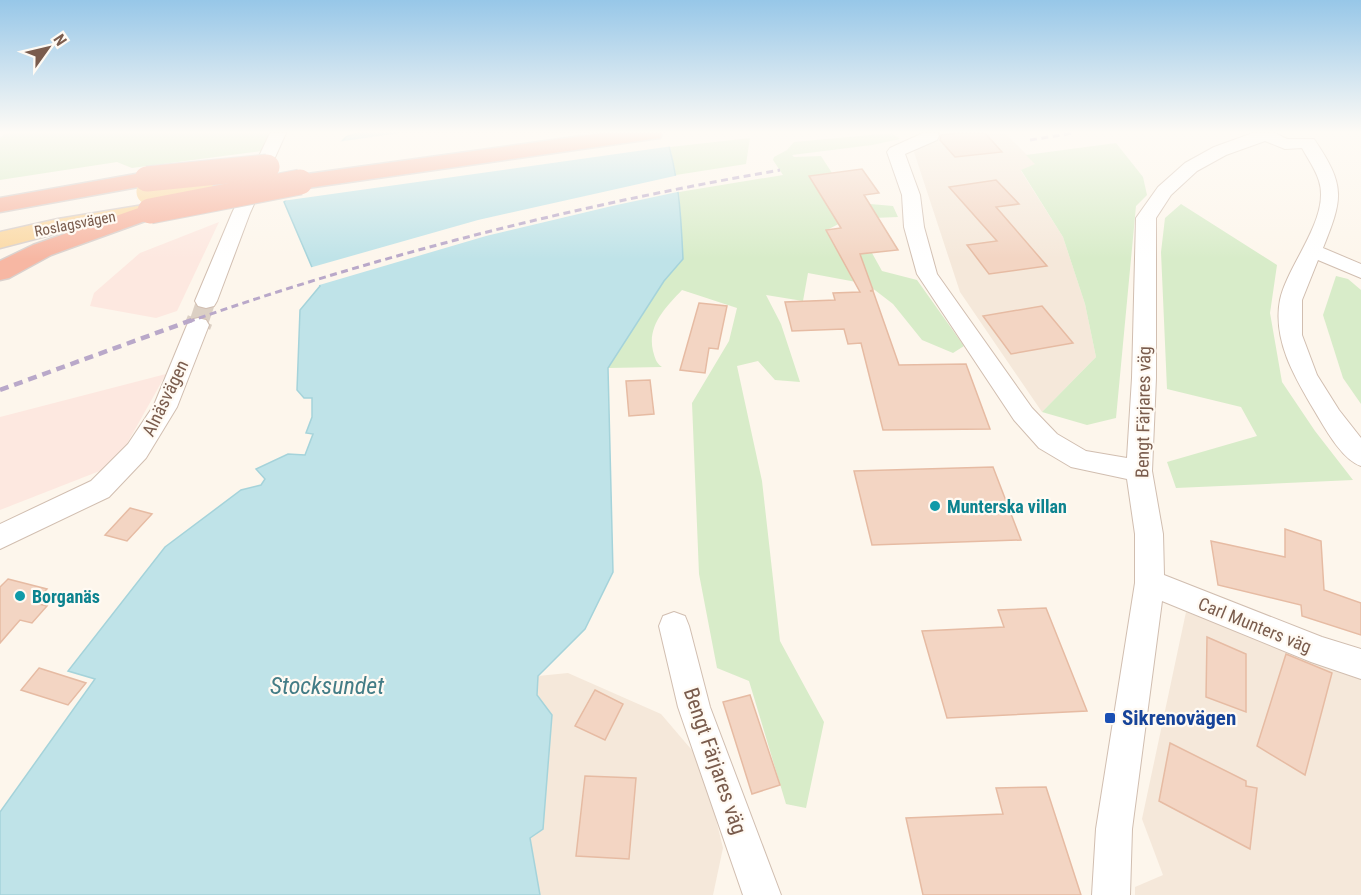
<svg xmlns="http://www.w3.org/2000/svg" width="1361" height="895" viewBox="0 0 1361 895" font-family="'Roboto Condensed',sans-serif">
  <rect width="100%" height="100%" fill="#fdf6ec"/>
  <g fill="#f5e8da">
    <path d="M 930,133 L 1005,133 L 1036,164 L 1021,171 L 1063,237 L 1085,304 L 1096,357 L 1042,412 L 960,292 L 914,152 Z"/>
    <path d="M 1186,612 L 1361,673 L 1361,895 L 1135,895 L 1135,887 L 1163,875 L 1142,819 Z"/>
    <path d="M 568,673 L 661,714 L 702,762 L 723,848 L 713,895 L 540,895 L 530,837 L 543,829 L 552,715 L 537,695 L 538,676 Z"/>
  </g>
  <g fill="#fde8e0">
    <path d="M 219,222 L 177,311 L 156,318 L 90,306 L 94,293 L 140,253 Z"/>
    <path d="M 166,374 L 115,465 L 0,510 L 0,417 Z"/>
  </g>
  <g fill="#d8ecc9">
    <path d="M 6,133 L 271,133 L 262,151 L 132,168 L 117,162 L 0,180 L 0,138 Z"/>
    <path d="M 892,133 L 900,139 L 872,145 L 792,155 L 794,157 L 821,156 L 832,173 L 809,176 L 824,200 L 893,206 L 898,217 L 848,219 L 827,230 L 841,256 L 872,253 L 882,271 L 917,280 L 964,346 L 953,353 L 922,340 L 893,304 L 867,284 L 808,273 L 803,301 L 766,295 L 781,324 L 800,382 L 775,380 L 758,361 L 737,366 L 762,481 L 780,641 L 824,722 L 806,808 L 786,804 L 749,681 L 717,668 L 699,574 L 692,403 L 729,341 L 737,308 L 682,290 C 665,308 647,326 653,351 C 655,358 656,363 662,367 L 608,368 L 664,281 L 683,259 L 679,192 L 783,175 L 773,160 L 774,157 L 787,150 L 794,142 Z"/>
    <path d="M 750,138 L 746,164 L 676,175 L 670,147 Z"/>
    <path d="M 1116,143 L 1143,177 L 1147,195 L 1136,206 L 1116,418 L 1087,425 L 1042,412 L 1096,357 L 1085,304 L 1063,237 L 1021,170 L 1035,164 L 1026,155 Z"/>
    <path d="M 1181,204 L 1277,265 L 1270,313 L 1282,382 L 1315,431 L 1353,480 L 1176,488 L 1167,462 L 1257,436 L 1241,407 L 1167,389 L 1161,252 L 1165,218 Z"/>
    <path d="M 1336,276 L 1348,279 L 1361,290 L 1361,404 L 1343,378 L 1323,315 Z"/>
  </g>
  <path fill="#bfe3e8" stroke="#a5d3da" stroke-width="1.5" d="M 357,133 L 665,133 C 679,175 681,216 683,259 L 664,281 L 608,368 L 613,572 L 585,629 L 538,676 L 537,695 L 552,715 L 543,829 L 530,838 L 540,895 L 0,895 L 0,812 L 95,679 L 68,671 L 165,547 L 241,490 L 261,485 L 265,479 L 256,469 L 288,454 L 305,455 L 313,434 L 306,433 L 312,417 L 312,398 L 304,398 L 297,390 L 300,310 L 320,286 L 284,202 L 346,137 Z"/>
  <g fill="#fdf6ec">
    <path d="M 401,133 L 668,133 L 673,146 L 282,201 L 337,142 Z"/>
    <path d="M 679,175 L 682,191 L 612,206 L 486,236 L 316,286 L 309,268 L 478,220 Z"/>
  </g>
  <g fill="#f3d5c3" stroke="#e6bba3" stroke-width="1.5">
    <path d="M 960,133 L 985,133 L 1002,152 L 955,157 L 940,140 L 941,135 Z"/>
    <path d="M 862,169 L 879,193 L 864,195 L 898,250 L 860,254 L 873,290 L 870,291 L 873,291 L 899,365 L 966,364 L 990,429 L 883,430 L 861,343 L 848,344 L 844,329 L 792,331 L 785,302 L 835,300 L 833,293 L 860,292 L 826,230 L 841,228 L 809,176 Z"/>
    <path d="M 996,180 L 1019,204 L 996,207 L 1047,266 L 989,274 L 967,245 L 997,241 L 949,187 Z"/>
    <path d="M 699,303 L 727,306 L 718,349 L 709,348 L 705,373 L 680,370 Z"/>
    <path d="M 1042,306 L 1073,343 L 1011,354 L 983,316 Z"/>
    <path d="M 650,380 L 654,414 L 629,416 L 626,381 Z"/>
    <path d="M 993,467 L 1021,540 L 872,545 L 854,471 Z"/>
    <path d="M 130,508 L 152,514 L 127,541 L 105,535 Z"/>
    <path d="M 1285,529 L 1321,541 L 1324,590 L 1361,603 L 1361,635 L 1302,616 L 1301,605 L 1218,585 L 1211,541 L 1285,557 Z"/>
    <path d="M 8,579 L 47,589 L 35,603 L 47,606 L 32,623 L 20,620 L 0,643 L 0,587 Z"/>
    <path d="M 1046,608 L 1087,711 L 947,718 L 922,631 L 1004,627 L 998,610 Z"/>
    <path d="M 1207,637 L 1246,654 L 1246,712 L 1206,697 Z"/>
    <path d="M 1286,654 L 1332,673 L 1305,775 L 1257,746 Z"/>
    <path d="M 39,668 L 86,683 L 68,705 L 21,690 Z"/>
    <path d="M 595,690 L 623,704 L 605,740 L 575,726 Z"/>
    <path d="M 750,695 L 780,785 L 752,794 L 723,702 Z"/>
    <path d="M 1170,743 L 1246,781 L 1246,786 L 1257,788 L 1250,849 L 1159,801 Z"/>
    <path d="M 585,776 L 636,778 L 629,859 L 576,856 Z"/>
    <path d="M 1046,787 L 1081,895 L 923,895 L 906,818 L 1003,814 L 996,788 Z"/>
  </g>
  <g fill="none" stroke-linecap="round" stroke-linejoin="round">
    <path stroke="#dcd0c4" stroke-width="19" stroke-dasharray="19 10" stroke-linecap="butt" d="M 199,322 L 206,301"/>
    <path stroke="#dcd0c4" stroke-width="26" stroke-dasharray="26 13" stroke-linecap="butt" d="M 198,325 L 200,320"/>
    <defs>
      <g id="minor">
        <path d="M 270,133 L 286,133 L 250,213 L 217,301 L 214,306 L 206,308 L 198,306 L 195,301 L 232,213 Z"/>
        <path d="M 923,133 L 938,133 L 939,136 L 937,140 L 905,154 L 920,195 L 924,227 L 937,274 L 1032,408 L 1057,434 L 1086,451 L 1127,458 L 1132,378 L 1136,218 L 1158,187 L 1185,163 L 1214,147 L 1253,133 L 1275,133 L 1287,139 L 1314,139 C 1346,186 1343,198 1323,248 L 1361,264 L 1361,278 L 1318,260 L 1302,300 L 1302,335 L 1317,375 L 1339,410 L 1361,438 L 1361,466 C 1343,460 1327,432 1317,415 C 1297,381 1272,342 1280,300 C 1287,265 1331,218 1319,181 C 1316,170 1308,159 1302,148 L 1285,149 L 1265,141 L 1226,155 L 1197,171 L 1171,195 L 1156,218 L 1156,378 L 1152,471 L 1163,534 L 1164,575 L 1322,637 L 1361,649 L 1361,679 L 1311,662 L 1162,601 L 1132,829 L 1130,895 L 1092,895 L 1096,829 L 1135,583 L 1135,534 L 1127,479 L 1071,467 L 1039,448 L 1014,420 L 917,274 L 904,227 L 902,195 L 887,152 L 890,148 Z"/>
        <path d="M 198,318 L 206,320 L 209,325 L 177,407 L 146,458 L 109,497 L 0,549 L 0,524 L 91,481 L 128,444 L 154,405 L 187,325 L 190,320 Z"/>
        <path d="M 674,612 L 685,616 L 689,626 L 710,707 L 781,895 L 743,895 L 678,707 L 659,626 L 663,616 Z"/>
      </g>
      <path id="major" d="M 150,204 L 159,206 L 162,211 L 159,216 L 58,233 L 0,248 L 0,232 L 58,219 Z"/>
      <g id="highway">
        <path d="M 603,133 L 662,133 L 660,138 L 652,139 L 300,189 L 292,187 L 288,182 L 292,177 L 300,175 Z"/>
        <path d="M 147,172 L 155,174 L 159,179 L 155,184 L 0,212 L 0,198 Z"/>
        <path d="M 150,204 L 159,206 L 162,211 L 159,216 L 51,255 L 9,278 L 0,280 L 0,261 L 33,245 Z"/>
      </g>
    </defs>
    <use href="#minor" stroke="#d1beb0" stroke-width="2"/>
    <use href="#major" stroke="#dad1cd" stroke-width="3"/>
    <use href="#highway" stroke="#dad1cd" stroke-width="3"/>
    <use href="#minor" fill="#fff" fill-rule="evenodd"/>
    <use href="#major" fill="#fbd9a5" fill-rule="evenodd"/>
    <use href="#highway" fill="#f7b7a3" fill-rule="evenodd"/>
    <g stroke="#b9a8c9" stroke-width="3" stroke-dasharray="7 4.5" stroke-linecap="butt">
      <path d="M 1030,140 L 1073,133"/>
      <path d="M 188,322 C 381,254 578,205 780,170"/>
    </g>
    <path stroke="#b9a8c9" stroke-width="4.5" stroke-dasharray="9 6" stroke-linecap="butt" d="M 0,390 L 192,320"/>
    <defs>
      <path id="major-bridge" d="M 149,192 L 201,181"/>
      <g id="highway-bridge">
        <path d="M 147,179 L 267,167"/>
        <path d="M 150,211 L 300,182"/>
      </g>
    </defs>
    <use href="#major-bridge" stroke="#dad1cd" stroke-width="27" stroke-linecap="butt"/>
    <use href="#highway-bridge" stroke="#dad1cd" stroke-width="27" stroke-linecap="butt"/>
    <use href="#major-bridge" stroke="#fbd9a5" stroke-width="25"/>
    <use href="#highway-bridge" stroke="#f7b7a3" stroke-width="25"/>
  </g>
  <linearGradient id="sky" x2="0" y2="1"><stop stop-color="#97c7e8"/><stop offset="0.51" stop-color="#fefbf6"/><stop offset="1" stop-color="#fefbf6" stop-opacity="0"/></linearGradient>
  <rect width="1361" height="259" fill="url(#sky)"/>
  <g fill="#0f9aa8" stroke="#fffaf3" stroke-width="2">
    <circle cx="935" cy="506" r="6"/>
    <circle cx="20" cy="596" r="6"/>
  </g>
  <rect fill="#1a4fb4" stroke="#fffaf3" stroke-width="2" x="1104" y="712" width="12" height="12" rx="3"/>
  <g text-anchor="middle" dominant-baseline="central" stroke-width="4.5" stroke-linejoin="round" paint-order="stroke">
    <g font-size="15" fill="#7a5c4d" stroke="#fffaf3">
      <text transform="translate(75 224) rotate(-11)">Roslagsvägen</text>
    </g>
    <g font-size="18" fill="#7a5c4d" stroke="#fffaf3">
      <text transform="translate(165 398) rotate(-64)">Alnäsvägen</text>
      <text transform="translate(1143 412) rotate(-89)">Bengt Färjares väg</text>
      <text transform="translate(1255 625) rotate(22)">Carl Munters väg</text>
    </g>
    <g font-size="18" font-weight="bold" fill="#0d838f" stroke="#fffaf3" text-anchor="start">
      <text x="947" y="506">Munterska villan</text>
      <text x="32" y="596">Borganäs</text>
    </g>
    <g font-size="21" font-weight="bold" fill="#164399" stroke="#fffaf3" text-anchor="start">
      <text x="1122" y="718">Sikrenovägen</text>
    </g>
    <g font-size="21" fill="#7a5c4d" stroke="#fffaf3">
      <text transform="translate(715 761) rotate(71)">Bengt Färjares väg</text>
    </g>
    <g font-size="24" font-style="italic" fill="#437c86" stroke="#fffaf3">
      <text x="327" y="686">Stocksundet</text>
    </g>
  </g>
  <g transform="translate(48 48) rotate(56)" stroke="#fffaf3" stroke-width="4.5" paint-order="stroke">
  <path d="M0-4.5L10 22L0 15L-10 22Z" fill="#7a5c4d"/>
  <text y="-9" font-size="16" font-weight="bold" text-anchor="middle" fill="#7a5c4d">N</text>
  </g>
</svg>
